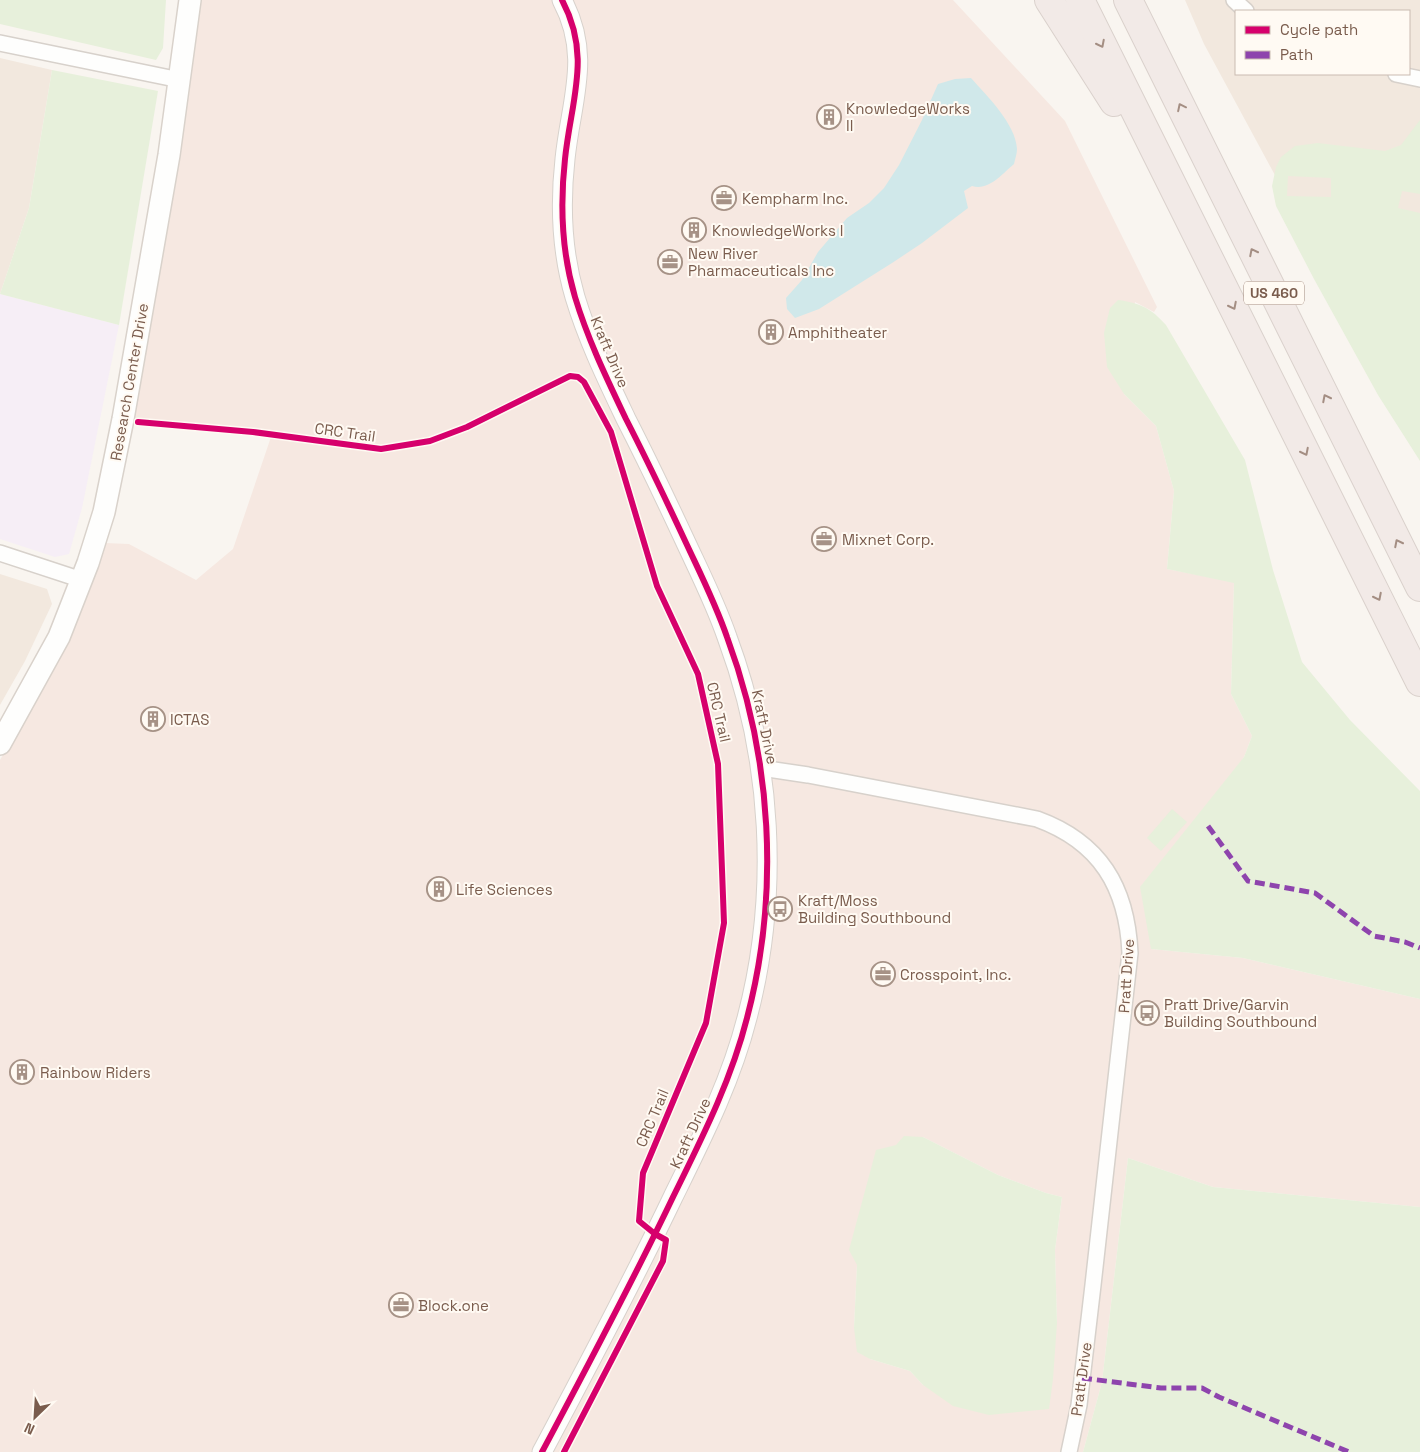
<svg xmlns="http://www.w3.org/2000/svg" width="1420" height="1452" viewBox="0 0 1420 1452" font-family="'Space Grotesk',sans-serif">
  <rect width="100%" height="100%" fill="#f9f5f0"/>
  <g fill="#f2e8de" fill-rule="evenodd">
    <path d="M 1185,0 L 1420,0 L 1420,404 L 1395,397 L 1204,44 ZM 1236,11 L 1409,11 L 1409,74 L 1236,74 Z"/>
    <path d="M 0,58 L 52,70 L 29,208 L 0,294 Z"/>
    <path d="M 0,574 L 47,589 L 52,604 L 25,661 L 0,705 Z"/>
  </g>
  <path fill="#f6e8e1" fill-rule="evenodd" d="M 199,0 L 953,0 L 1065,121 L 1157,307 L 1154,312 L 1135,302 L 1124,394 L 1156,426 L 1174,491 L 1167,569 L 1234,582 L 1231,694 L 1252,736 L 1244,757 L 1151,949 L 1243,958 L 1420,999 L 1420,1207 L 1213,1187 L 1128,1158 L 1102,1382 L 1083,1452 L 0,1452 L 0,760 L 62,652 L 83,607 L 105,543 L 129,544 L 196,580 L 233,549 L 272,434 L 209,429 L 133,418 ZM 923,1137 L 998,1175 L 1046,1193 L 1062,1197 L 1055,1250 L 1057,1323 L 923,1385 L 910,1371 L 870,1359 L 854,1328 L 857,1265 Z"/>
  <path fill="#f6eef6" d="M 0,294 L 119,325 L 82,508 L 69,554 L 55,557 L 0,539 Z"/>
  <g fill="#e7f0db" fill-rule="evenodd">
    <path d="M 0,0 L 166,0 L 163,48 L 156,60 L 0,24 Z"/>
    <path d="M 52,70 L 158,91 L 119,325 L 0,294 L 29,208 Z"/>
    <path d="M 1420,120 L 1420,194 L 1402,191 L 1398,208 L 1420,213 L 1420,461 L 1378,395 L 1314,279 L 1276,206 L 1272,186 L 1276,167 L 1281,157 L 1295,146 L 1318,143 L 1385,151 L 1401,145 ZM 1288,176 L 1331,178 L 1331,197 L 1287,196 Z"/>
    <path d="M 1118,300 C 1140,303 1151,308 1166,325 L 1245,460 L 1273,570 L 1302,662 L 1350,720 L 1420,791 L 1420,999 L 1243,958 L 1151,949 L 1140,887 L 1244,757 L 1252,736 L 1231,694 L 1234,583 L 1167,569 L 1174,491 L 1156,426 L 1124,394 L 1107,367 L 1104,333 L 1110,308 Z"/>
    <path d="M 1172,809 L 1187,822 L 1161,851 L 1147,838 Z"/>
    <path d="M 904,1136 L 923,1137 L 998,1175 L 1046,1193 L 1062,1197 L 1055,1250 L 1057,1323 L 1053,1379 L 1049,1409 L 989,1415 L 953,1406 L 923,1385 L 910,1371 L 870,1359 L 857,1352 L 854,1328 L 857,1265 L 849,1250 L 876,1150 L 896,1145 Z"/>
    <path d="M 1128,1158 L 1213,1187 L 1420,1207 L 1420,1452 L 1083,1452 L 1102,1382 Z"/>
  </g>
  <path fill="#d0e8ea" d="M 971,78 C 986,95 1016,124 1017,149 C 1017,154 1015,159 1014,164 C 1002,174 989,191 972,186 L 964,191 L 968,208 L 922,243 L 892,263 L 819,309 L 795,318 L 787,309 L 786,298 L 802,280 L 818,252 L 847,218 L 869,203 L 884,188 L 899,165 L 922,120 L 938,84 L 955,79 Z"/>
  <g fill="none" stroke-linecap="round" stroke-linejoin="round">
    <defs>
      <g id="minor">
        <path d="M 1234,0 L 1246,11"/>
        <path d="M 0,43 L 180,80"/>
        <path d="M 1396,74 L 1420,79"/>
        <path d="M 0,553 L 82,580"/>
        <path d="M 761,768 L 808,775 L 1037,819 C 1100,842 1127,887 1130,953 L 1093,1285 L 1079,1405 L 1069,1452"/>
      </g>
      <path id="tertiary" d="M 542,1452 C 587,1367 632,1283 673,1197 C 702,1138 731,1081 747,1018 C 780,893 772,758 727,637 C 716,605 701,575 687,545 C 667,502 647,460 626,419 C 607,379 588,340 575,297 C 562,253 560,204 565,159 C 571,100 592,56 562,0"/>
      <path id="secondary" d="M 0,744 L 59,637 L 88,563 L 104,512 L 123,419 L 169,155 L 190,0"/>
      <g id="motorway">
        <path d="M 1049,0 L 1114,102"/>
        <path d="M 1080,0 L 1420,682"/>
        <path d="M 1128,0 L 1420,587"/>
      </g>
    </defs>
    <use href="#minor" stroke="#d7d1cb" stroke-width="18"/>
    <use href="#tertiary" stroke="#d7d1cb" stroke-width="21"/>
    <use href="#secondary" stroke="#d9d2cb" stroke-width="24"/>
    <use href="#motorway" stroke="#dad1cc" stroke-width="30"/>
    <use href="#minor" stroke="#fefefd" stroke-width="15"/>
    <use href="#tertiary" stroke="#fefefd" stroke-width="19"/>
    <use href="#secondary" stroke="#fefefd" stroke-width="21"/>
    <use href="#motorway" stroke="#f2eae7" stroke-width="28"/>
    <g stroke="#8e44ad" stroke-width="5" stroke-dasharray="10 5" stroke-linecap="butt">
      <path d="M 1208,826 L 1248,881 L 1315,893 L 1374,936 L 1405,942 L 1420,948"/>
      <path d="M 1082,1378 L 1161,1388 L 1202,1388 L 1219,1397 L 1349,1452"/>
    </g>
    <defs>
      <g id="cycleway">
        <path d="M 138,422 L 253,432 L 381,449 L 430,441 L 467,427 L 570,376 L 578,377 L 584,382 L 611,432 L 657,586 L 698,674 L 718,764 L 724,923 L 706,1023 L 643,1173 L 639,1221 L 655,1234 L 666,1240 L 663,1261 L 564,1452"/>
        <path d="M 542,1452 C 587,1367 632,1283 673,1197 C 702,1138 731,1081 747,1018 C 780,893 772,758 727,637 C 716,605 701,575 687,545 C 667,502 647,460 626,419 C 607,379 588,340 575,297 C 562,253 560,204 565,159 C 571,100 592,56 562,0"/>
      </g>
    </defs>
    <use href="#cycleway" stroke="#fffaf3" stroke-width="9"/>
    <use href="#cycleway" stroke="#d6006c" stroke-width="6"/>
  </g>
  <defs><path id="oneway-chevron" d="M-2-3.5L2.5 0L-2 3.5" fill="none" stroke-width="1.6" stroke-linecap="round" stroke-linejoin="round" transform="scale(1.25)"/></defs>
  <g stroke="#a48e83">
    <use href="#oneway-chevron" transform="translate(1101 44) rotate(63)"/>
    <use href="#oneway-chevron" transform="translate(1181 107) rotate(-116)"/>
    <use href="#oneway-chevron" transform="translate(1253 252) rotate(-117)"/>
    <use href="#oneway-chevron" transform="translate(1233 306) rotate(63)"/>
    <use href="#oneway-chevron" transform="translate(1326 398) rotate(-117)"/>
    <use href="#oneway-chevron" transform="translate(1305 452) rotate(63)"/>
    <use href="#oneway-chevron" transform="translate(1398 543) rotate(-117)"/>
    <use href="#oneway-chevron" transform="translate(1378 597) rotate(63)"/>
  </g>
  <defs>
    <symbol id="building-ring" viewBox="-11 -11 22 22"><circle r="9.5" fill="#fffaf3" stroke="#a69286" stroke-width="1.5"/><path d="M-4-6H4V6H1V3H-1V6H-4ZM-2.5-4.3h1.7v1.8h-1.7ZM.8-4.3h1.7v1.8H.8ZM-2.5-1h1.7V.8h-1.7ZM.8-1h1.7V.8H.8Z" fill="#a69286"/></symbol>
    <symbol id="office-ring" viewBox="-11 -11 22 22"><circle r="9.5" fill="#fffaf3" stroke="#a69286" stroke-width="1.5"/><path d="M-6-3h4V-5.5h4V-3h4V5H-6ZM-1-4.5V-3h2v-1.5ZM-6 0V1H6V0Z" fill="#a69286"/></symbol>
    <symbol id="bus-ring" viewBox="-11 -11 22 22"><circle r="9.5" fill="#fffaf3" stroke="#a69286" stroke-width="1.5"/><path d="M-5-6H5V4H4V6H2V4H-2V6H-4V4H-5ZM-3.5-4V0h7V-4ZM-3.5 1.2v1.5H-2V1.2ZM2 1.2v1.5H3.5V1.2Z" fill="#a69286"/></symbol>
  </defs>
  <g fill-rule="evenodd">
    <use href="#building-ring" x="815" y="103" width="28" height="28"/>
    <use href="#office-ring" x="710" y="184" width="28" height="28"/>
    <use href="#building-ring" x="680" y="216" width="28" height="28"/>
    <use href="#office-ring" x="656" y="248" width="28" height="28"/>
    <use href="#building-ring" x="757" y="318" width="28" height="28"/>
    <use href="#office-ring" x="810" y="525" width="28" height="28"/>
    <use href="#building-ring" x="139" y="705" width="28" height="28"/>
    <use href="#building-ring" x="425" y="875" width="28" height="28"/>
    <use href="#bus-ring" x="766" y="895" width="28" height="28"/>
    <use href="#office-ring" x="869" y="960" width="28" height="28"/>
    <use href="#bus-ring" x="1133" y="999" width="28" height="28"/>
    <use href="#building-ring" x="8" y="1058" width="28" height="28"/>
    <use href="#office-ring" x="387" y="1291" width="28" height="28"/>
  </g>
  <g text-anchor="middle" dominant-baseline="central" stroke-width="4" stroke-linejoin="round" paint-order="stroke">
    <rect fill="#fffaf3" stroke="#a28b7f" stroke-width="1" x="1244" y="281.5" width="60" height="23" rx="4"/>
    <g font-size="14" font-weight="bold" fill="#7a5c4d">
      <text x="1274" y="293">US 460</text>
    </g>
    <g font-size="15" fill="#7a5c4d" stroke="#fffaf3" text-anchor="start">
      <text x="846" y="108">KnowledgeWorks<tspan x="846" dy="17">II</tspan></text>
      <text x="742" y="198">Kempharm Inc.</text>
      <text x="712" y="230">KnowledgeWorks I</text>
      <text x="688" y="253">New River<tspan x="688" dy="17">Pharmaceuticals Inc</tspan></text>
      <text x="788" y="332">Amphitheater</text>
      <text x="842" y="539">Mixnet Corp.</text>
      <text x="170" y="719">ICTAS</text>
      <text x="456" y="889">Life Sciences</text>
      <text x="798" y="900">Kraft/Moss<tspan x="798" dy="17">Building Southbound</tspan></text>
      <text x="900" y="974">Crosspoint, Inc.</text>
      <text x="1164" y="1004">Pratt Drive/Garvin<tspan x="1164" dy="17">Building Southbound</tspan></text>
      <text x="40" y="1072">Rainbow Riders</text>
      <text x="418" y="1305">Block.one</text>
    </g>
    <g font-size="15" fill="#7a5c4d" stroke="#fffaf3">
      <text transform="translate(610 352) rotate(67)">Kraft Drive</text>
      <text transform="translate(129 382) rotate(-80)">Research Center Drive</text>
      <text transform="translate(345 432) rotate(8)">CRC Trail</text>
      <text transform="translate(719 712) rotate(77)">CRC Trail</text>
      <text transform="translate(765 727) rotate(78)">Kraft Drive</text>
      <text transform="translate(1126 976) rotate(-86)">Pratt Drive</text>
      <text transform="translate(652 1118) rotate(-67)">CRC Trail</text>
      <text transform="translate(690 1133) rotate(-65)">Kraft Drive</text>
      <text transform="translate(1081 1379) rotate(-82)">Pratt Drive</text>
    </g>
  </g>
  <rect x="1235" y="10" width="175" height="65" fill="#fffaf3" stroke="#cabbb1"/>
  <rect x="1245" y="26" width="25" height="8" fill="#d6006c" stroke="#cabbb1"/>
  <text x="1280" y="35" font-size="15" fill="#7a5c4d">Cycle path</text>
  <rect x="1245" y="51" width="25" height="8" fill="#8e44ad" stroke="#cabbb1"/>
  <text x="1280" y="60" font-size="15" fill="#7a5c4d">Path</text>
  <g transform="translate(35 1417) rotate(205)" stroke="#fffaf3" stroke-width="4" paint-order="stroke">
  <path d="M0-4L9 19L0 12L-9 19Z" fill="#7a5c4d"/>
  <text y="-8" font-size="14" font-weight="bold" text-anchor="middle" fill="#7a5c4d">N</text>
  </g>
</svg>
